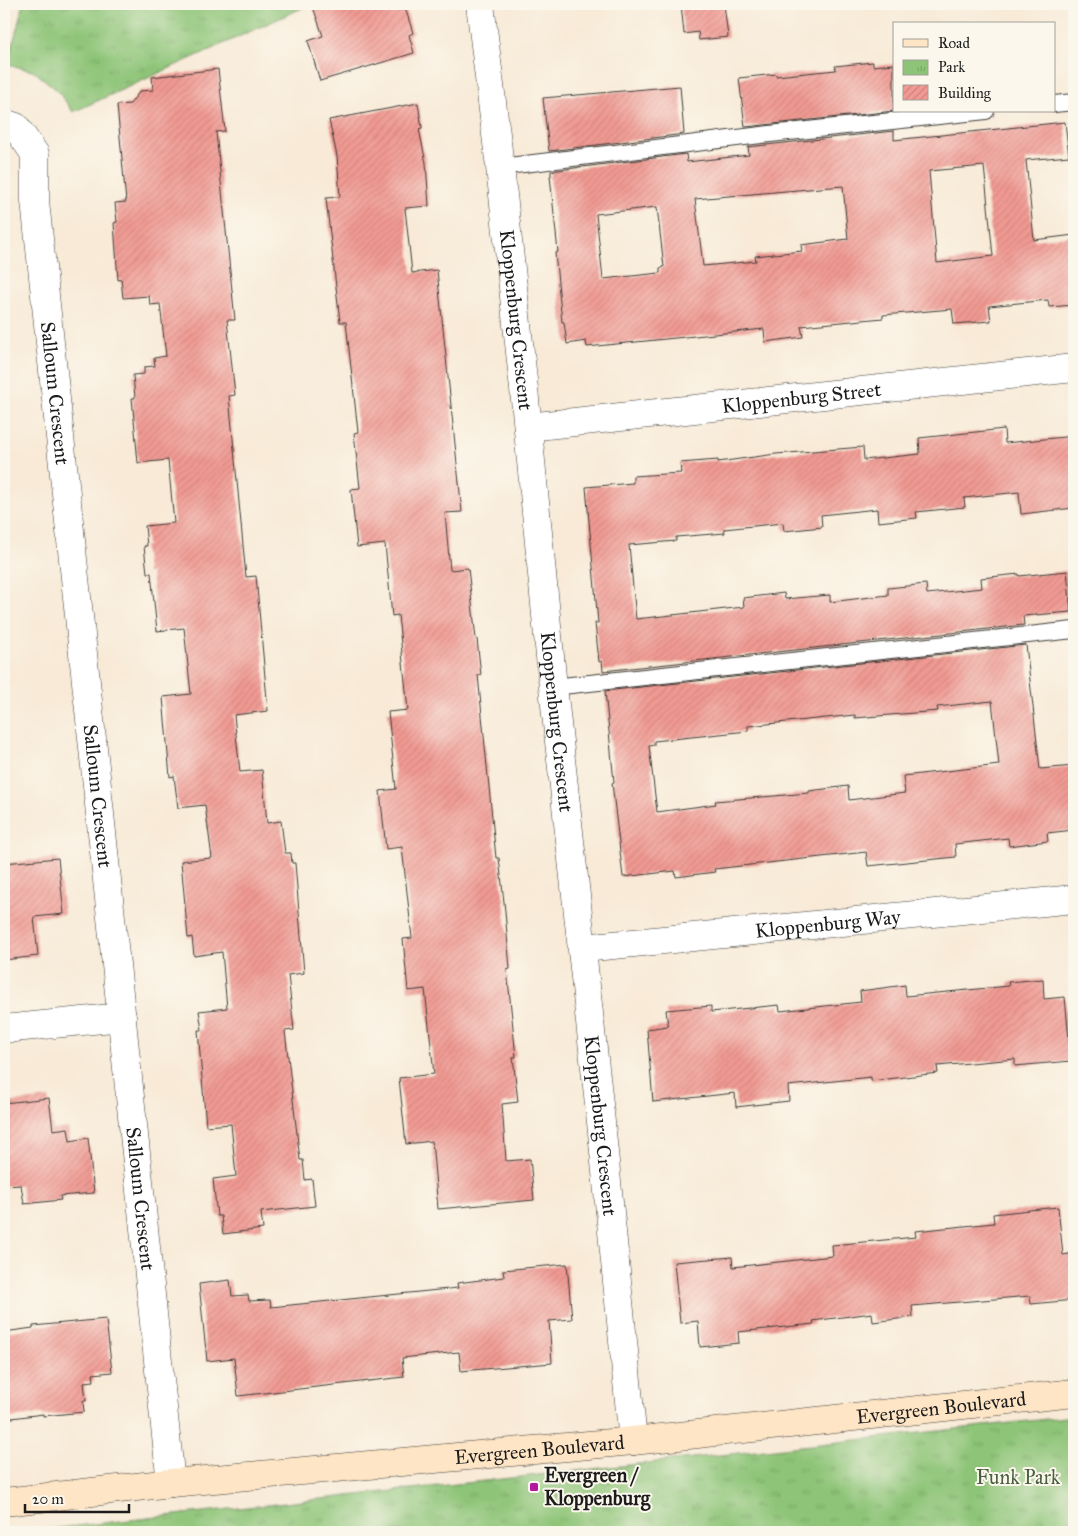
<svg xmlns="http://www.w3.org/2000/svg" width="1078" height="1536" viewBox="0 0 1078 1536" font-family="'IM FELL Great Primer',serif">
  <defs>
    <pattern id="park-tufts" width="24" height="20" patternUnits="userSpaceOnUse" patternTransform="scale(1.25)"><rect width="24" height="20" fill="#8dc477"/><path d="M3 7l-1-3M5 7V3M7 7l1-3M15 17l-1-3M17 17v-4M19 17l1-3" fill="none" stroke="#79a866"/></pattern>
    <pattern id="building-hatch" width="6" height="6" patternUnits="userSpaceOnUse" patternTransform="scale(1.25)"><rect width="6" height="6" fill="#f19a93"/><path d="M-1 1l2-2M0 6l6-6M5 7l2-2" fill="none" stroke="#ce847e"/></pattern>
  </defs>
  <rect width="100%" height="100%" fill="#fbf7ec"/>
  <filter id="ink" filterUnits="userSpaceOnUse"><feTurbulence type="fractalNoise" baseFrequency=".02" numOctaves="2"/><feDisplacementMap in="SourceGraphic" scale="10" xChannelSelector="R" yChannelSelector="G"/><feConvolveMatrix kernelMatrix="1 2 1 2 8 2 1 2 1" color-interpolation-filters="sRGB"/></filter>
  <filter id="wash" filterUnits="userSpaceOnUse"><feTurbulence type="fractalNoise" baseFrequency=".0096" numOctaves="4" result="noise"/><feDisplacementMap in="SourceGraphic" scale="20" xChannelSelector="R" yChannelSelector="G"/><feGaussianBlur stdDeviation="1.12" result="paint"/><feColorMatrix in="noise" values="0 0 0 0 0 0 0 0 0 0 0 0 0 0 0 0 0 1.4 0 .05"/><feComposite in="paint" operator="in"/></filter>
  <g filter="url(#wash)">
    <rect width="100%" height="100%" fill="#f8ead7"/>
    <g fill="url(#park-tufts)" stroke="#54704a">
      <path d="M 23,4 L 311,4 L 73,112 L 58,91 L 35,72 L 8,64 Z"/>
      <path d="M 1074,1416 L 1074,1532 L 21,1532 Z"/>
    </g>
    <g id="blocks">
      <g fill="url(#building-hatch)" fill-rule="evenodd">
        <path d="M 312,4 L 404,4 L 413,33 L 409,35 L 414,53 L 320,81 L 308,41 L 323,36 Z"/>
        <path d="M 681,4 L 724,4 L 728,37 L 699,40 L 698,32 L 684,34 Z"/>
        <path d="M 873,62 L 873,66 L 894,64 L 894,111 L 745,127 L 739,78 L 776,74 L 776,76 L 836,70 L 835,66 Z"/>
        <path d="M 218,69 L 225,131 L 216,132 L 235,320 L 227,320 L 235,395 L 229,396 L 246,577 L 256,576 L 268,711 L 234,715 L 240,772 L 262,770 L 267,823 L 281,821 L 285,853 L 291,853 L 292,863 L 295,863 L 304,973 L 288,975 L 294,1030 L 285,1031 L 300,1160 L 303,1160 L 305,1180 L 312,1179 L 315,1206 L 261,1212 L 263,1229 L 223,1234 L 221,1216 L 217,1216 L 213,1179 L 236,1176 L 231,1124 L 206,1126 L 198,1030 L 202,1030 L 199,1011 L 227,1008 L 222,952 L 194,956 L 192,937 L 188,938 L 181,861 L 212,858 L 205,805 L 178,808 L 174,776 L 170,777 L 163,697 L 191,694 L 184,628 L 157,631 L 151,573 L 147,573 L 144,546 L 147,546 L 145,526 L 174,523 L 168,460 L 138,463 L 132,398 L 135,398 L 133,375 L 144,374 L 144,367 L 155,366 L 154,358 L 166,356 L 160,304 L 150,305 L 149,296 L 123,298 L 121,279 L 118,280 L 114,223 L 117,222 L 115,203 L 126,202 L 117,105 L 130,104 L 140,91 L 153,90 L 152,77 Z"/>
        <path d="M 680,86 L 684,134 L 549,151 L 543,98 Z"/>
        <path d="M 418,103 L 422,128 L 419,129 L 426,163 L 429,206 L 405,208 L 412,273 L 437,270 L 462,512 L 445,513 L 450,570 L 468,568 L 476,639 L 477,639 L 481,675 L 478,675 L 496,858 L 499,858 L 505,911 L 510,969 L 507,970 L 516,1057 L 513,1057 L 518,1102 L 502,1104 L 506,1161 L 530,1159 L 534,1200 L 438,1209 L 432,1141 L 406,1144 L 399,1078 L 434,1074 L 425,989 L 408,991 L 403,939 L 412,938 L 402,847 L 386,849 L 380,791 L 396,789 L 388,712 L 408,710 L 398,615 L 392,616 L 385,544 L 357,547 L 351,489 L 360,488 L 354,433 L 358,432 L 346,322 L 340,322 L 326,198 L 340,197 L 337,156 L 329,120 Z"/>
        <path d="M 1065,122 L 1069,156 L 1026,160 L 1034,240 L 1074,235 L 1074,305 L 1049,307 L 1048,300 L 989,306 L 991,321 L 954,324 L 952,309 L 883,315 L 883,318 L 801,326 L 803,337 L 765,342 L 764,329 L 587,347 L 586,341 L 567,344 L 564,322 L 562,322 L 555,253 L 558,252 L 550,176 L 551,176 L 551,171 L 686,154 L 687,162 L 749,155 L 748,147 L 894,131 L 894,140 ZM 984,166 L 993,256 L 937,263 L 929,171 ZM 843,186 L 848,239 L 801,245 L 802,251 L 755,256 L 756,261 L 703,266 L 695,199 ZM 657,207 L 664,267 L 660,268 L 660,273 L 603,279 L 596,214 Z"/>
        <path d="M 1004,429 L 1005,443 L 1074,436 L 1074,508 L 1021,514 L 1019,492 L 964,498 L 965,507 L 916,512 L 917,518 L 878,522 L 877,509 L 821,515 L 822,527 L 784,531 L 783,523 L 724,529 L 725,533 L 676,537 L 676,541 L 629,545 L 636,619 L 744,607 L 743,598 L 784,593 L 785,599 L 830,595 L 830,602 L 888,595 L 888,588 L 926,584 L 927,594 L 982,588 L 981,578 L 1019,574 L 1019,576 L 1067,571 L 1071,612 L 1023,616 L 1024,625 L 603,671 L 602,661 L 599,662 L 595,623 L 598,623 L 586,487 L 633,483 L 633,476 L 681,473 L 680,463 L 718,460 L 718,462 L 776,454 L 863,447 L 864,460 L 920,454 L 919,438 Z"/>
        <path d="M 1026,645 L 1040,769 L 1074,766 L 1074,830 L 1047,833 L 1048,841 L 1009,846 L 1008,838 L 955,844 L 956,857 L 868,866 L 866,852 L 714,869 L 715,872 L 676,877 L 675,871 L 623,877 L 612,783 L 614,782 L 605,691 ZM 992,701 L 999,765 L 903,776 L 905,793 L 849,800 L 848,786 L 809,791 L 809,793 L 715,801 L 716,804 L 657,812 L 649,746 L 654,745 L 654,741 L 748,731 L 748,726 L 855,715 L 855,718 L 902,714 L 938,711 L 937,707 Z"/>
        <path d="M 58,858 L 64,914 L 34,917 L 38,956 L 4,960 L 4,863 Z"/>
        <path d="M 1043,979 L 1044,999 L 1065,997 L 1071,1061 L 1015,1066 L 1015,1059 L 937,1066 L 938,1073 L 871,1081 L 871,1077 L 788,1086 L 789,1101 L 736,1107 L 735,1093 L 653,1102 L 647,1029 L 668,1026 L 666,1010 L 711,1006 L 711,1012 L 779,1005 L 780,1011 L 861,1002 L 860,991 L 905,985 L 906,996 L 1009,986 L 1008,982 Z"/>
        <path d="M 49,1098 L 53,1130 L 68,1128 L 70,1141 L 88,1138 L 94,1193 L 60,1196 L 61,1200 L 24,1204 L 21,1185 L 4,1186 L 4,1103 Z"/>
        <path d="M 1058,1207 L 1063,1255 L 1074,1253 L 1074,1300 L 1031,1304 L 1030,1296 L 912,1306 L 913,1317 L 873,1322 L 872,1313 L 813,1321 L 814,1324 L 738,1332 L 739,1343 L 700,1347 L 698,1321 L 680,1323 L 674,1262 L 732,1257 L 733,1267 L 833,1256 L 832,1245 L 916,1237 L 915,1231 L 994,1223 L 993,1214 Z"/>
        <path d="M 567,1264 L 572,1319 L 549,1321 L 552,1363 L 461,1371 L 459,1352 L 402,1358 L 404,1377 L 238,1396 L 234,1358 L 207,1361 L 199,1284 L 230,1280 L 232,1296 L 248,1295 L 249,1301 L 270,1300 L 271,1307 L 458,1288 L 457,1283 L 504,1277 L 503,1270 Z"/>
        <path d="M 106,1319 L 112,1372 L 93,1374 L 94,1381 L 84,1382 L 86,1401 L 83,1401 L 84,1412 L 43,1416 L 43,1414 L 4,1419 L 4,1332 L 33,1328 L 33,1326 Z"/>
      </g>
    </g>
  </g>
  <g filter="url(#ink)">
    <use href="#blocks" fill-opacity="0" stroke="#3d3b38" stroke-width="1"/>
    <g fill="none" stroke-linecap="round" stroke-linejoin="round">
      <defs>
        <g id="lane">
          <path d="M 1054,104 L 1074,102"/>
          <path d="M 500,167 L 770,134 L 986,111"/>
          <path d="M 553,687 L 1074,630"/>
        </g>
        <g id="street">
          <path id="s1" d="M 480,4 L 500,167 L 524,389 L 553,687 L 601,1122 L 633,1441"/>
          <path id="s2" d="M 4,123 L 16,127 L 35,154 L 35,201 L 171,1483"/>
          <path id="s3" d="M 528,427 L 1074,368"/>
          <path id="s4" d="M 583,948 L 1074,899"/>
          <path d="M 4,1029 L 122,1017"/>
        </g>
        <g id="secondary">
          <path id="s5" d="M 4,1502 L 171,1483 L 633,1441 L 1074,1393"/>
        </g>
      </defs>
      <use href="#lane" stroke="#3d3b38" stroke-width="18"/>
      <use href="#street" stroke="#3d3b38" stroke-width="29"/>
      <use href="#secondary" stroke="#3d3b38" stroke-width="29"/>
      <use href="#lane" stroke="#fff" stroke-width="16"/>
      <use href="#street" stroke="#fff" stroke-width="28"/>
      <use href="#secondary" stroke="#fee5c5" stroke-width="28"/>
    </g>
  </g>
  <rect fill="#b5179e" stroke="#fbf7ec" stroke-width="2" x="529" y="1482" width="10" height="10" rx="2.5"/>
  <g text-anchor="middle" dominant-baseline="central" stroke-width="4" stroke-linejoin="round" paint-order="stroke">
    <g font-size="20" fill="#1c1c1c" stroke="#fbf7ec">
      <text stroke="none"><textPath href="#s1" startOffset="318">Kloppenburg Crescent</textPath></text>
      <text stroke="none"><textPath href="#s2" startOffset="286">Salloum Crescent</textPath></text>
      <text stroke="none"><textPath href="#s3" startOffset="275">Kloppenburg Street</textPath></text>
      <text stroke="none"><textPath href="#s1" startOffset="722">Kloppenburg Crescent</textPath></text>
      <text stroke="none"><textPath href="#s2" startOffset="691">Salloum Crescent</textPath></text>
      <text stroke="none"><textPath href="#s4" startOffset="246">Kloppenburg Way</textPath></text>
      <text stroke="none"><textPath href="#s1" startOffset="1128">Kloppenburg Crescent</textPath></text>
      <text stroke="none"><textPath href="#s2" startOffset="1096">Salloum Crescent</textPath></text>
      <text stroke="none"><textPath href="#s5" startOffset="942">Evergreen Boulevard</textPath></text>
      <text stroke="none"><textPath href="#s5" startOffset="538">Evergreen Boulevard</textPath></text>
    </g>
    <g font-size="20" font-weight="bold" fill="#1c1c1c" stroke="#fbf7ec" text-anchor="start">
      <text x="544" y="1475">Evergreen /<tspan x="544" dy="23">Kloppenburg</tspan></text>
    </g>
    <g font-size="20" fill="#495f40" stroke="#fbf7ec">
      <text x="1018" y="1477">Funk Park</text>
    </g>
  </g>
  <rect width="1078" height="1536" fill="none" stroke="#fbf7ec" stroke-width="20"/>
  <rect x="893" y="22" width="162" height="90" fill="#fbf7ec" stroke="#a29f99"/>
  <rect x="903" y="39" width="25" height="8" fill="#fee5c5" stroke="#a29f99"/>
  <text x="938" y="48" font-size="15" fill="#1c1c1c">Road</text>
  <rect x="903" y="60" width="25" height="15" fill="url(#park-tufts)" stroke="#a29f99"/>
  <text x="938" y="72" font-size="15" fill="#1c1c1c">Park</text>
  <rect x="903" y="85" width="25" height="15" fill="url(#building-hatch)" stroke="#a29f99"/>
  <text x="938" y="98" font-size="15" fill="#1c1c1c">Building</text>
  <path d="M25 1504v8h104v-8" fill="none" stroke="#1c1c1c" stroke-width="2.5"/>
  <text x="32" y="1504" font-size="15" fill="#1c1c1c" stroke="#fbf7ec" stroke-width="4" paint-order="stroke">20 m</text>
</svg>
